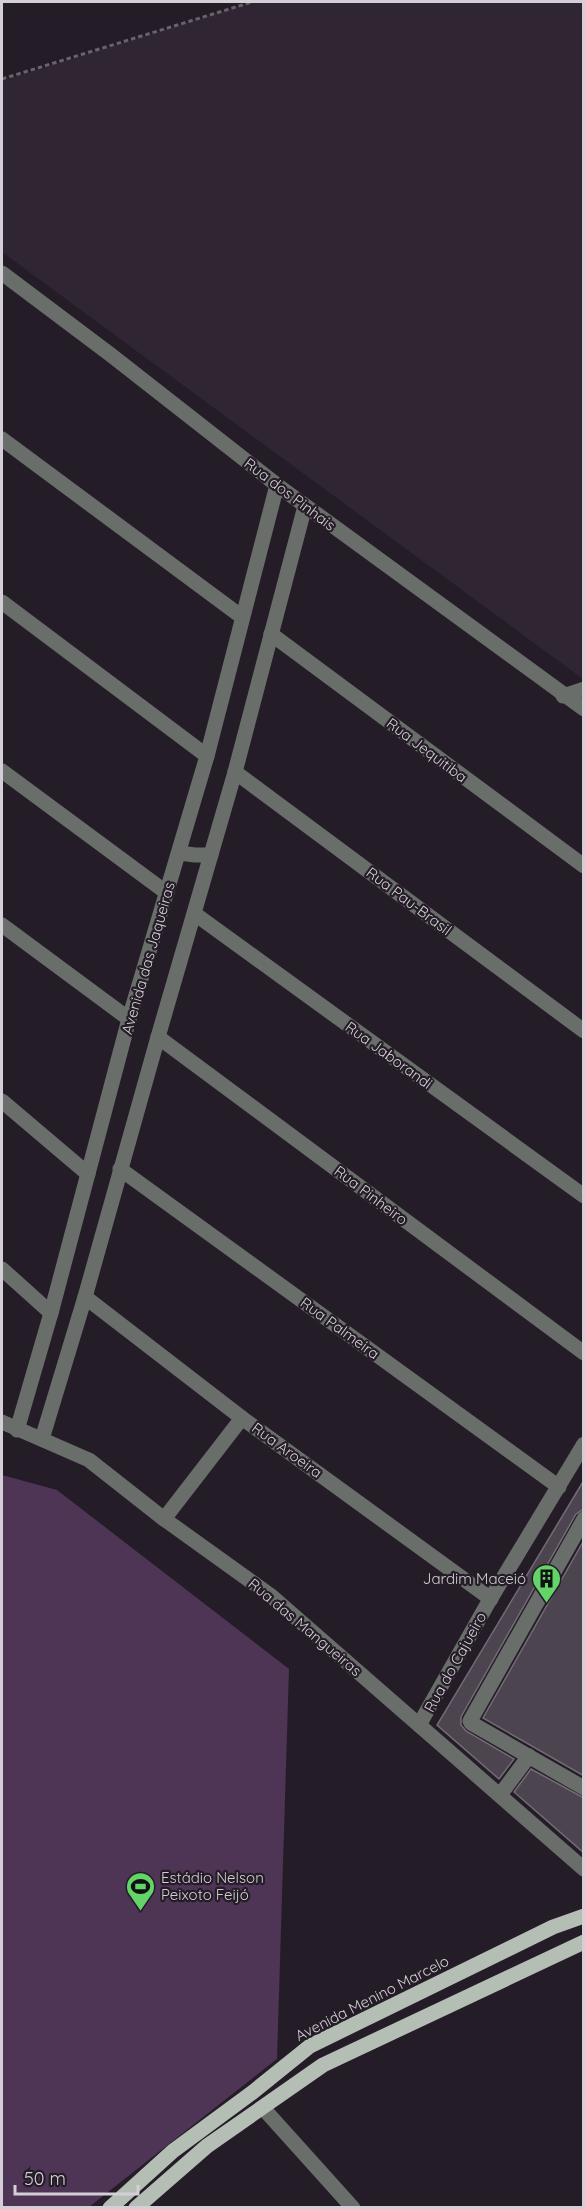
<svg xmlns="http://www.w3.org/2000/svg" width="585" height="2209" viewBox="0 0 585 2209" font-family="Quicksand,sans-serif">
  <rect width="100%" height="100%" fill="#241d27"/>
  <path fill="#302533" d="M 252,2 L 583,2 L 583,679 L 2,252 L 2,81 Z"/>
  <path fill="#4e3455" d="M 2,1475 L 57,1490 L 289,1669 L 277,2059 L 89,2207 L 2,2207 Z"/>
  <g fill="#4c444e" stroke="#746b77" stroke-width="1.5">
    <path d="M 584,1480 L 584,1509 L 576,1514 L 461,1717 L 461,1725 L 466,1731 L 514,1759 L 499,1779 L 437,1725 Z"/>
    <path d="M 584,1540 L 584,1776 L 483,1718 Z"/>
    <path d="M 531,1769 L 584,1798 L 584,1853 L 514,1792 Z"/>
  </g>
  <g fill="none" stroke-linecap="round" stroke-linejoin="round">
    <path stroke="#69626b" stroke-width="3" stroke-dasharray="4.5 3" stroke-linecap="butt" d="M 2,79 L 252,2"/>
    <g stroke="#6a6e6a" stroke-width="15">
      <path d="M 2,273 L 111,355 L 277,485 L 584,709"/>
      <path d="M 2,439 L 242,617"/>
      <path d="M 2,602 L 207,756"/>
      <path d="M 271,634 L 584,866"/>
      <path d="M 563,696 L 584,689"/>
      <path d="M 2,771 L 167,893"/>
      <path d="M 235,772 L 584,1031"/>
      <path d="M 179,853 L 195,855 L 211,855"/>
      <path d="M 195,914 L 584,1196"/>
      <path d="M 2,925 L 129,1019"/>
      <path d="M 158,1037 L 584,1353"/>
      <path d="M 2,1101 L 88,1174"/>
      <path d="M 120,1169 L 559,1487"/>
      <path d="M 2,1269 L 51,1313"/>
      <path d="M 85,1297 L 242,1418 L 491,1599"/>
      <path d="M 2,1422 L 89,1460 L 164,1519 L 270,1595 L 584,1869"/>
      <path d="M 17,1430 L 51,1313 L 129,1019 L 207,756 L 277,485"/>
      <path d="M 42,1439 L 85,1297 L 158,1037 L 235,772 L 305,506"/>
      <path d="M 164,1519 L 242,1418"/>
      <path d="M 584,1519 L 470,1721 L 471,1723 L 584,1788"/>
      <path d="M 419,1725 L 488,1603 L 584,1444"/>
      <path d="M 500,1795 L 529,1756"/>
      <path d="M 263,2108 L 353,2208"/>
    </g>
    <g stroke="#b5beb4" stroke-width="15">
      <path d="M 110,2208 L 173,2151 L 253,2092 L 310,2046 L 553,1927 L 584,1916"/>
      <path d="M 136,2208 L 207,2146 L 323,2065 L 584,1942"/>
    </g>
  </g>
  <defs>
    <symbol id="building-pin" viewBox="-11 -11 22 30"><path d="M0 17L-7.5 6A9.5 9.5 0 1 1 7.5 6Z" fill="#63d468" stroke="#241d27"/><path d="M-4-6H4V6H1V3H-1V6H-4ZM-2.5-4.3h1.7v1.8h-1.7ZM.8-4.3h1.7v1.8H.8ZM-2.5-1h1.7V.8h-1.7ZM.8-1h1.7V.8H.8Z" fill="#111"/></symbol>
    <symbol id="stadium-pin" viewBox="-11 -11 22 30"><path d="M0 17L-7.5 6A9.5 9.5 0 1 1 7.5 6Z" fill="#63d468" stroke="#241d27"/><path d="M0-5a6.5 5 0 1 0 0 10a6.5 5 0 1 0 0-10ZM-3.5-1.8h7v3.6h-7Z" fill="#111"/></symbol>
  </defs>
  <g fill-rule="evenodd">
    <use href="#building-pin" x="530" y="1562" width="33" height="45"/>
    <use href="#stadium-pin" x="124" y="1870" width="33" height="45"/>
  </g>
  <g text-anchor="middle" dominant-baseline="central" stroke-width="4.5" stroke-linejoin="round" paint-order="stroke">
    <g font-size="15" fill="#d4cfd6" stroke="#241d27">
      <text transform="translate(290 494) rotate(37)">Rua dos Pinhais</text>
      <text transform="translate(427 750) rotate(37)">Rua Jequitiba</text>
      <text transform="translate(409 901) rotate(37)">Rua Pau-Brasil</text>
      <text transform="translate(148 958) rotate(-74)">Avenida das Jaqueiras</text>
      <text transform="translate(389 1055) rotate(36)">Rua Jaborandi</text>
      <text transform="translate(371 1195) rotate(37)">Rua Pinheiro</text>
      <text transform="translate(340 1328) rotate(36)">Rua Palmeira</text>
      <text transform="translate(287 1450) rotate(36)">Rua Aroeira</text>
      <text transform="translate(305 1627) rotate(40)">Rua das Mangueiras</text>
      <text transform="translate(455 1662) rotate(-61)">Rua do Cajueiro</text>
      <text transform="translate(372 1998) rotate(-27)">Avenida Menino Marcelo</text>
    </g>
    <g font-size="15" fill="#d4cfd6" stroke="#241d27" text-anchor="end">
      <text x="526" y="1578">Jardim Maceió</text>
      <text x="161" y="1877" text-anchor="start">Estádio Nelson<tspan x="161" dy="17">Peixoto Feijó</tspan></text>
    </g>
  </g>
  <rect width="585" height="2209" fill="none" stroke="#d4cfd6" stroke-width="6"/>
  <path d="M15 2185v9h123v-9" fill="none" stroke="#d4cfd6" stroke-width="3"/>
  <text x="24" y="2185" font-size="18" fill="#d4cfd6" stroke="#241d27" stroke-width="4.5" paint-order="stroke">50 m</text>
</svg>
